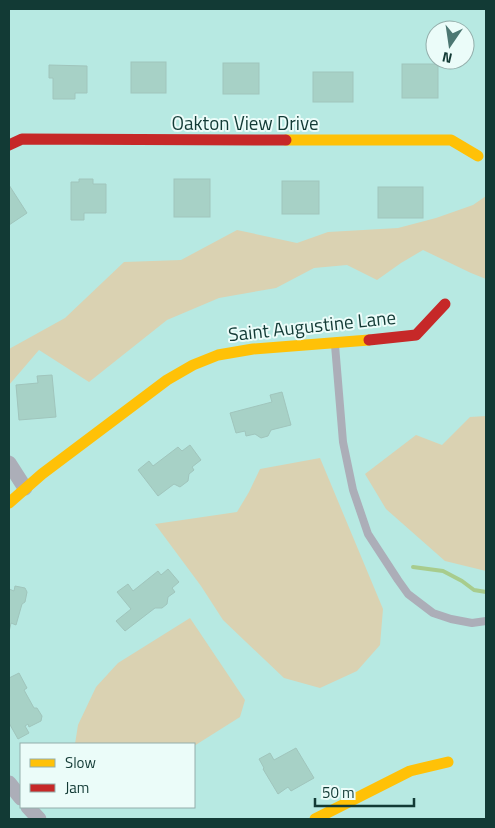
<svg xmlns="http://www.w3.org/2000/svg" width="495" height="828" viewBox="0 0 495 828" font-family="'Titillium Web',sans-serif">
  <rect width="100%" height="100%" fill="#b7e9e2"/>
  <g fill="#dad2b2">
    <path d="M 486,196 L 486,279 L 471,273 L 423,250 L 401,263 L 377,280 L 347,265 L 314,268 L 276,288 L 219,298 L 167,320 L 89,382 L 39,350 L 9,385 L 9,349 L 65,318 L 124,262 L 181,260 L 237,230 L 297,243 L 328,232 L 398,228 L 436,218 L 473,205 Z"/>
    <path d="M 486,416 L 486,571 L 445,561 L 386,509 L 365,474 L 416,435 L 442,445 L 470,417 Z"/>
    <path d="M 320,458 L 383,609 L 380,645 L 357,671 L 320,688 L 284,678 L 223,620 L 201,586 L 155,524 L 237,512 L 249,492 L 260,469 Z"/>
    <path d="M 190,618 L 245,700 L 240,717 L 194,746 L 194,744 L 75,744 L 78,725 L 96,687 L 118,663 Z"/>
  </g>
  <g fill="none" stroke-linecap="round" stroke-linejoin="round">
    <path stroke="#a8cc8d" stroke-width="4" d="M 413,567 L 443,571 L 462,581 L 474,590 L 486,592"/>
  </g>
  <g fill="#a7d1c6" stroke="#a0c5bc">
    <rect x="131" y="62" width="35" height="31"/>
    <rect x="223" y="63" width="36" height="31"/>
    <rect x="402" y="64" width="36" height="34"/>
    <path d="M 49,65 L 87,66 L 87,93 L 75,93 L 75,99 L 53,99 L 53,78 L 49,78 Z"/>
    <rect x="313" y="72" width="40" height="30"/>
    <path d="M 79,179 L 93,179 L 93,184 L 106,184 L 106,213 L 84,213 L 84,220 L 71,220 L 71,182 L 79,182 Z"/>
    <rect x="174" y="179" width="36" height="38"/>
    <rect x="282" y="181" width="37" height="33"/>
    <path d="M 9,185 L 27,213 L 9,225 Z"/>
    <rect x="378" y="187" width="45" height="31"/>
    <path d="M 52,375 L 56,417 L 19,420 L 16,385 L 38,383 L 37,376 Z"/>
    <path d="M 282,392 L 291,425 L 271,430 L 268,436 L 261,438 L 255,434 L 246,436 L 245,431 L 236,433 L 230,413 L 272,402 L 270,395 Z"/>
    <path d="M 190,445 L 201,460 L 192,467 L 194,470 L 189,474 L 188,481 L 180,487 L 174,484 L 158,496 L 138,470 L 149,461 L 153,466 L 178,447 L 182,451 Z"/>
    <path d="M 168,569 L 179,582 L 172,588 L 175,592 L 168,597 L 167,604 L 162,608 L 155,608 L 125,631 L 116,621 L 131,609 L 117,592 L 128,584 L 133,591 L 158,571 L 161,575 Z"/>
    <path d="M 15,586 L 25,588 L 27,592 L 25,602 L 22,604 L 16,625 L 11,623 L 9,632 L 9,589 L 14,591 Z"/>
    <path d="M 19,673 L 27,688 L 24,690 L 34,708 L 37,708 L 42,716 L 41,721 L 29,727 L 28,724 L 25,726 L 29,733 L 18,739 L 9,723 L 9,678 Z"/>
    <path d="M 296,748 L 314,778 L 291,791 L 288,787 L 278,794 L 263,769 L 264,768 L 259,759 L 270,753 L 274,760 Z"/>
  </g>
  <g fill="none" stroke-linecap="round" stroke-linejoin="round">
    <path stroke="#acaeb8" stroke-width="8" d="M 335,345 L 343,442 L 353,490 L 368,534 L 398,580 L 408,594 L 433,613 L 451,619 L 472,623 L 486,621"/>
    <g stroke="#acaeb8" stroke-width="15">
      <path d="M 9,463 L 25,488"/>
      <path d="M 9,783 L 21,798"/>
      <path d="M 28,807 L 39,819"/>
    </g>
    <g stroke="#ffc107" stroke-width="11">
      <path d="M 286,140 L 451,140 L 478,156"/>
      <path d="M 9,503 L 42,474 L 167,380 L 193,365 L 218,355 L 253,349 L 369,340"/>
      <path d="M 315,819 L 410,771 L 448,762"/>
    </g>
    <g stroke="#c62828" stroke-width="11">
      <path d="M 9,145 L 22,139 L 286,140"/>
      <path d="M 369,340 L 416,335 L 445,304"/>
    </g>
  </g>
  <g text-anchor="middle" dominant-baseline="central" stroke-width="4" stroke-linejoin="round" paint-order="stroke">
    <g font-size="19" fill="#123a35" stroke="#ebfcf9">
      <text x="245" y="122">Oakton View Drive</text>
      <text transform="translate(312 325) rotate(-6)">Saint Augustine Lane</text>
    </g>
  </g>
  <rect width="495" height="828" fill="none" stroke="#123a35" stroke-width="20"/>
  <rect x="20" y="743" width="175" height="65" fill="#ebfcf9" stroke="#94aeab"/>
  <rect x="30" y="759" width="25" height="8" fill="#ffc107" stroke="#94aeab"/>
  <text x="65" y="768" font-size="15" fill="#123a35">Slow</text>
  <rect x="30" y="784" width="25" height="8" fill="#c62828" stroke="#94aeab"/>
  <text x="65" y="793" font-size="15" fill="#123a35">Jam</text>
  <g transform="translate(450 45) rotate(193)"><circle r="24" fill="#ebfcf9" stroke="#94aeab"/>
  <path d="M0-4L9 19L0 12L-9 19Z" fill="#4c7772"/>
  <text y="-8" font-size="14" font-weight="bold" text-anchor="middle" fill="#123a35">N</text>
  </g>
  <path d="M315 798v8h99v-8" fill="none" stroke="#123a35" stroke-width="2.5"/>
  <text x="322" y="798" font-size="15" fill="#123a35" stroke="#ebfcf9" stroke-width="4" paint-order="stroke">50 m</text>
</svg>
